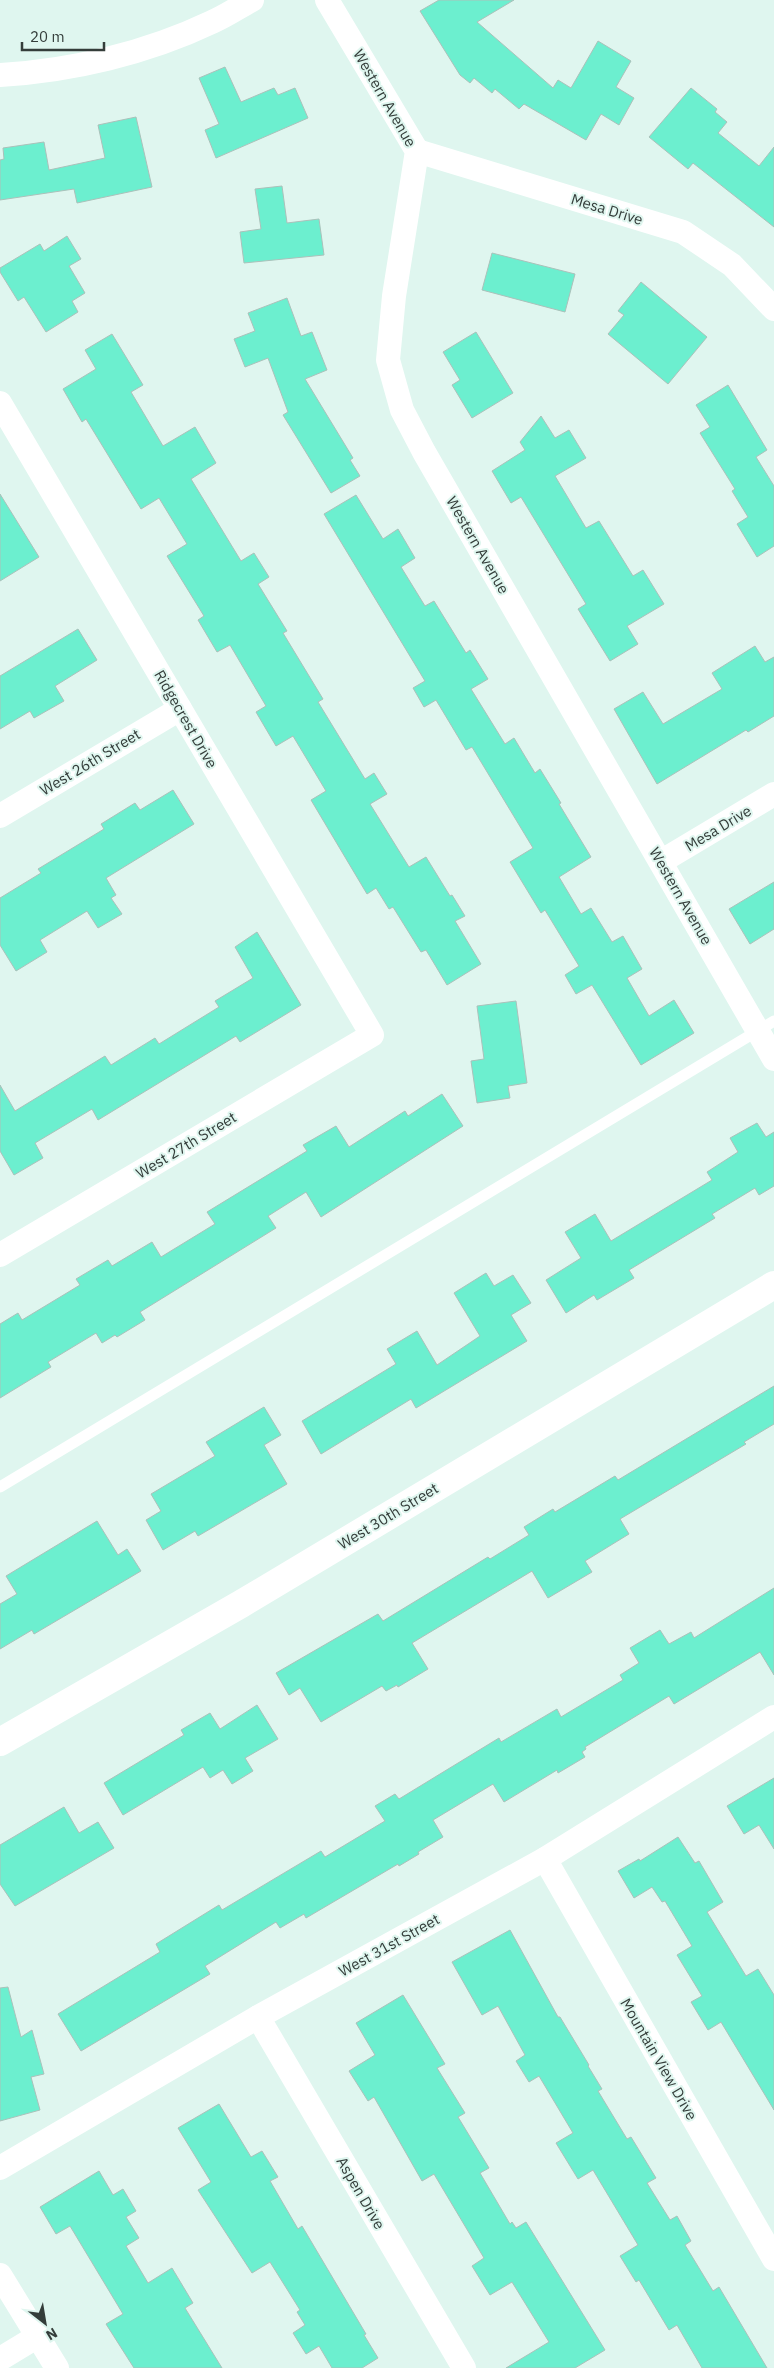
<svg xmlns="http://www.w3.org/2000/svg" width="774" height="2368" viewBox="0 0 774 2368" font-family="'IBM Plex Sans',sans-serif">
  <rect width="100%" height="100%" fill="#dff6ef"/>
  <g fill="#6cefcf" stroke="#abc1ba">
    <path d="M 439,0 L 514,0 L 477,22 L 553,88 L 558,80 L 571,88 L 598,41 L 631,61 L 616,87 L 634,98 L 619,125 L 601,114 L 586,140 L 524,104 L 519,109 L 495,89 L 492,93 L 474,78 L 470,83 L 460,75 L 420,11 Z"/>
    <path d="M 225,67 L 241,102 L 274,88 L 278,95 L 295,88 L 308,118 L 216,158 L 205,130 L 219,124 L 199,78 Z"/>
    <path d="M 691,88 L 717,109 L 715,112 L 727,122 L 718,133 L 759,166 L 774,147 L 774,227 L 693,163 L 688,169 L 649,137 Z"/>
    <path d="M 136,117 L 152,187 L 77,203 L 74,189 L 0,200 L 0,160 L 4,159 L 3,148 L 44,142 L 49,170 L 105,158 L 98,125 Z"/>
    <path d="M 282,186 L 287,223 L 319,219 L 324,255 L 244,263 L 240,232 L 261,229 L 255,189 Z"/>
    <path d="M 67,236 L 81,259 L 69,266 L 85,293 L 72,301 L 78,312 L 46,332 L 24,297 L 18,301 L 0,272 L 0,268 L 40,244 L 44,251 Z"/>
    <path d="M 492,253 L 575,274 L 565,312 L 482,290 Z"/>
    <path d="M 641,282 L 707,337 L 668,384 L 608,334 L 624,315 L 618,311 Z"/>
    <path d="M 287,298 L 301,336 L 312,332 L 327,370 L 305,379 L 353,458 L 350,460 L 360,476 L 331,493 L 283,415 L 288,412 L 268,358 L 245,367 L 234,339 L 255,331 L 248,313 Z"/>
    <path d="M 476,332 L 513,393 L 472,418 L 452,385 L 460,380 L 443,352 Z"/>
    <path d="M 112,334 L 143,385 L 131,392 L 163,446 L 195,427 L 216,463 L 191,479 L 241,561 L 254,553 L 269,577 L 258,584 L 287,631 L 283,633 L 323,699 L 318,702 L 365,779 L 374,773 L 387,794 L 370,804 L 409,867 L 426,857 L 450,896 L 452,895 L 465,916 L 455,921 L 481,964 L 447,985 L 426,950 L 421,952 L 393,907 L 389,909 L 376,888 L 367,894 L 311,800 L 326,791 L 293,736 L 276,746 L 256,712 L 266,706 L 230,645 L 217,652 L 198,620 L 204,616 L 167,556 L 187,544 L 159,498 L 141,509 L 86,419 L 82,422 L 63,389 L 96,369 L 85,350 Z"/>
    <path d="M 728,385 L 767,450 L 756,457 L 774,486 L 774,546 L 757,557 L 737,524 L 748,517 L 732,491 L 735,489 L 700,433 L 710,427 L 696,405 Z"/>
    <path d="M 541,416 L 555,438 L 569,430 L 586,458 L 555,476 L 586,528 L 599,521 L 633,576 L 643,570 L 664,604 L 627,626 L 638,644 L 610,661 L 578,609 L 586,604 L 521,497 L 511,503 L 492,471 L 525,450 L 520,442 Z"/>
    <path d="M 0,494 L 39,557 L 0,581 Z"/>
    <path d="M 356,495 L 383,539 L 398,529 L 415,558 L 401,567 L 425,606 L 434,601 L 466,653 L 470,650 L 488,679 L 471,689 L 505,744 L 514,738 L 535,773 L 540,769 L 561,803 L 559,804 L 591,857 L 559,877 L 581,914 L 591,908 L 612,942 L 623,936 L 642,969 L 627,978 L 649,1016 L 674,1000 L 694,1033 L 641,1065 L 592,985 L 576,994 L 565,975 L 579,966 L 545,910 L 541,913 L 510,862 L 533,848 L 472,747 L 466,750 L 436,700 L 424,707 L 413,688 L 425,681 L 324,514 Z"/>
    <path d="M 78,629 L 97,660 L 55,686 L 64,701 L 34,718 L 30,711 L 0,729 L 0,676 Z"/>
    <path d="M 755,646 L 765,662 L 774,657 L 774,716 L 748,732 L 746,730 L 657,784 L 614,709 L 643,692 L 663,724 L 722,689 L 712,673 Z"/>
    <path d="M 173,790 L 194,824 L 106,878 L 116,895 L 111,898 L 122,914 L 98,928 L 87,911 L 40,940 L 47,952 L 16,971 L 0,945 L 0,898 L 41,873 L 38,869 L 104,829 L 101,824 L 135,803 L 140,810 Z"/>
    <path d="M 774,882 L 774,929 L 750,944 L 729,909 Z"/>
    <path d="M 257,932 L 301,1005 L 240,1042 L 236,1036 L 98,1120 L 92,1109 L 35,1143 L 43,1158 L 14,1175 L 0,1151 L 0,1085 L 15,1111 L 105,1056 L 111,1065 L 155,1038 L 159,1044 L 219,1007 L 215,1001 L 253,978 L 235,947 Z"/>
    <path d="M 516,1001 L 527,1083 L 508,1086 L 510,1098 L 477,1103 L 471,1061 L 484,1059 L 477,1006 Z"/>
    <path d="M 442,1094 L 463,1126 L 321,1217 L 306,1192 L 268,1216 L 276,1228 L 140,1312 L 145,1320 L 117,1337 L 115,1335 L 102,1343 L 96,1333 L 48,1362 L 51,1367 L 0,1398 L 0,1324 L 18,1313 L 22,1320 L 80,1285 L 76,1279 L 108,1260 L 112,1266 L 152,1242 L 161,1257 L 215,1224 L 207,1212 L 307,1151 L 303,1145 L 336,1126 L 349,1147 L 405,1111 L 408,1116 Z"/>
    <path d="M 757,1123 L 766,1137 L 774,1132 L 774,1186 L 759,1195 L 755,1188 L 712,1214 L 715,1218 L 629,1270 L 634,1278 L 597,1300 L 594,1295 L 566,1313 L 546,1280 L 581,1258 L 565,1232 L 595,1214 L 611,1241 L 712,1180 L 707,1172 L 738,1152 L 730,1138 Z"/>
    <path d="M 486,1273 L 494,1286 L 513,1275 L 531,1303 L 511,1315 L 527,1341 L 416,1408 L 411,1399 L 321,1454 L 302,1421 L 396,1364 L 387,1349 L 417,1331 L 437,1365 L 480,1336 L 454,1293 Z"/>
    <path d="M 774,1386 L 774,1424 L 744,1442 L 746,1444 L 620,1519 L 629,1534 L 585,1561 L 592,1572 L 548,1598 L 532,1571 L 412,1643 L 428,1669 L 398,1687 L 397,1685 L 386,1691 L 382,1686 L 321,1722 L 300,1688 L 289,1695 L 276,1673 L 378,1614 L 383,1621 L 488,1557 L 490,1559 L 529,1535 L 524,1527 L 553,1509 L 555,1512 L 615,1476 L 618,1480 Z"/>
    <path d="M 264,1407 L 281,1435 L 264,1445 L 287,1484 L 198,1536 L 195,1531 L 163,1550 L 146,1520 L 161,1511 L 151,1494 L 215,1456 L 206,1442 Z"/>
    <path d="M 97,1521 L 118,1555 L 127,1549 L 141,1571 L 34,1634 L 32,1630 L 0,1649 L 0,1604 L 17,1594 L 6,1576 Z"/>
    <path d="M 774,1588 L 774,1675 L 760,1652 L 674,1704 L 669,1696 L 585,1747 L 586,1749 L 582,1752 L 585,1757 L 558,1773 L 557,1770 L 504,1802 L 493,1784 L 433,1820 L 443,1837 L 418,1852 L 419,1854 L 399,1866 L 398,1864 L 306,1918 L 304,1914 L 280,1928 L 276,1922 L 205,1966 L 210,1974 L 81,2051 L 58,2014 L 160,1952 L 156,1944 L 219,1905 L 222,1910 L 321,1851 L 325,1857 L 385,1821 L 375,1806 L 395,1794 L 399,1799 L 499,1738 L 501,1742 L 557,1709 L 561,1717 L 623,1680 L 620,1675 L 639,1663 L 630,1648 L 660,1630 L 669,1644 L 691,1632 L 694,1638 Z"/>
    <path d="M 257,1705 L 278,1739 L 245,1758 L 253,1771 L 232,1784 L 223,1770 L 210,1778 L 203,1767 L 123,1815 L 104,1783 L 184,1735 L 181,1730 L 210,1713 L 220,1729 Z"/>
    <path d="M 774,1778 L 774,1849 L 759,1825 L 744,1834 L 727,1806 Z"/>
    <path d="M 64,1807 L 79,1833 L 98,1822 L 114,1848 L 15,1906 L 0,1884 L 0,1845 Z"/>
    <path d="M 678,1837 L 695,1863 L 699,1861 L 723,1902 L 707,1912 L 746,1976 L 758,1969 L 774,1995 L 774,2110 L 721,2022 L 708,2030 L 691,2002 L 702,1996 L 677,1955 L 692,1946 L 665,1901 L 662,1902 L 652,1887 L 634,1898 L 618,1871 L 639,1859 L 640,1861 Z"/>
    <path d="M 510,1930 L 558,2017 L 560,2017 L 589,2065 L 588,2066 L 602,2089 L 598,2091 L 627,2139 L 631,2137 L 656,2178 L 647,2183 L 670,2220 L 677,2216 L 691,2241 L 685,2245 L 713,2291 L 719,2287 L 767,2368 L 702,2368 L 677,2325 L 669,2330 L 639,2280 L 636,2282 L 620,2256 L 638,2245 L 593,2170 L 578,2179 L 556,2143 L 573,2133 L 539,2076 L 529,2082 L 516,2061 L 525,2055 L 498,2006 L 482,2015 L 452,1962 Z"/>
    <path d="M 8,1987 L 21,2037 L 32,2030 L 44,2074 L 31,2077 L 40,2110 L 0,2121 L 0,1988 Z"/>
    <path d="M 403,1995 L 445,2064 L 437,2068 L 465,2113 L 458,2117 L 489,2168 L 480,2173 L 510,2224 L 512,2222 L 516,2228 L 526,2222 L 605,2350 L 575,2368 L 506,2368 L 549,2342 L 512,2282 L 490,2295 L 472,2266 L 484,2258 L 434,2174 L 422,2181 L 374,2097 L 368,2101 L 349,2071 L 375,2055 L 356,2023 Z"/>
    <path d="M 219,2104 L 251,2157 L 262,2151 L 278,2177 L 270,2181 L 298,2229 L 302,2226 L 366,2334 L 364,2335 L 378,2358 L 362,2368 L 332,2368 L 319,2346 L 306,2354 L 293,2333 L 305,2325 L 297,2312 L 300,2310 L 270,2262 L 252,2273 L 198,2190 L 211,2182 L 178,2128 Z"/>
    <path d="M 99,2171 L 113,2195 L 123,2189 L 136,2211 L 126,2217 L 139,2238 L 126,2246 L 148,2283 L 172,2268 L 193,2303 L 185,2308 L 222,2368 L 134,2368 L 106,2324 L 123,2314 L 70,2226 L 56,2234 L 40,2207 Z"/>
  </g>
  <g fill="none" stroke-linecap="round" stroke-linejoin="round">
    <path stroke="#fff" stroke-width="11" d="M 0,1487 L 774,1021"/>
    <g stroke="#fff" stroke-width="24">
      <path d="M 327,0 L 417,151 L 394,296 L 388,360 L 402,410 L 424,452 L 774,1059"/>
      <path d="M 0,75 C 71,71 147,53 212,22 C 226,16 239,7 252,0"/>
      <path d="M 417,151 L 683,232 L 732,265 L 774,309"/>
      <path d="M 0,403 L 372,1035 L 0,1255"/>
      <path d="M 0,816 L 180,709"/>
      <path d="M 662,861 L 774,794"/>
      <path d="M 545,1859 L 774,2259"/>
      <path d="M 258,2017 L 464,2368"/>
      <path d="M 0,2168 L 258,2017 L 545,1859 L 774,1717"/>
      <path d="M 0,2275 L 57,2368"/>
      <path d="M 0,2359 L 38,2336"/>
    </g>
    <path stroke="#fff" stroke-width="28" d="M 0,1742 L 241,1604 L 774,1285"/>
  </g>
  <g text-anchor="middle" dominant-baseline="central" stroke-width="4" stroke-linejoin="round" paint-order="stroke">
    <g font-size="15" fill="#343d3a" stroke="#dff6ef">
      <text transform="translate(385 98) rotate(60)">Western Avenue</text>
      <text transform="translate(607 209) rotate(17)">Mesa Drive</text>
      <text transform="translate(478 545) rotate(60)">Western Avenue</text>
      <text transform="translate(186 719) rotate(60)">Ridgecrest Drive</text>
      <text transform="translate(90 762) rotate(-31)">West 26th Street</text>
      <text transform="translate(718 828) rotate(-31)">Mesa Drive</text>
      <text transform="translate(681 896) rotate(60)">Western Avenue</text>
      <text transform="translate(186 1145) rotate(-31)">West 27th Street</text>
      <text transform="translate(388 1516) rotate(-31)">West 30th Street</text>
      <text transform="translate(389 1945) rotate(-29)">West 31st Street</text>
      <text transform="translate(659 2059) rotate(60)">Mountain View Drive</text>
      <text transform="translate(361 2193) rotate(60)">Aspen Drive</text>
    </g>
  </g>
  <g transform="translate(45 2323) rotate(149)" stroke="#dff6ef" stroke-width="4" paint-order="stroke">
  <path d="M0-4L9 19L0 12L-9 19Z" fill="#343d3a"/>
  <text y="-8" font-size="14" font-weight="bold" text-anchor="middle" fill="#343d3a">N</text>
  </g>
  <path d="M22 42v8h82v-8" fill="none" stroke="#343d3a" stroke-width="2.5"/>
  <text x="30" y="42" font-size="15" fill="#343d3a" stroke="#dff6ef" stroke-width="4" paint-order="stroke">20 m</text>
</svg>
